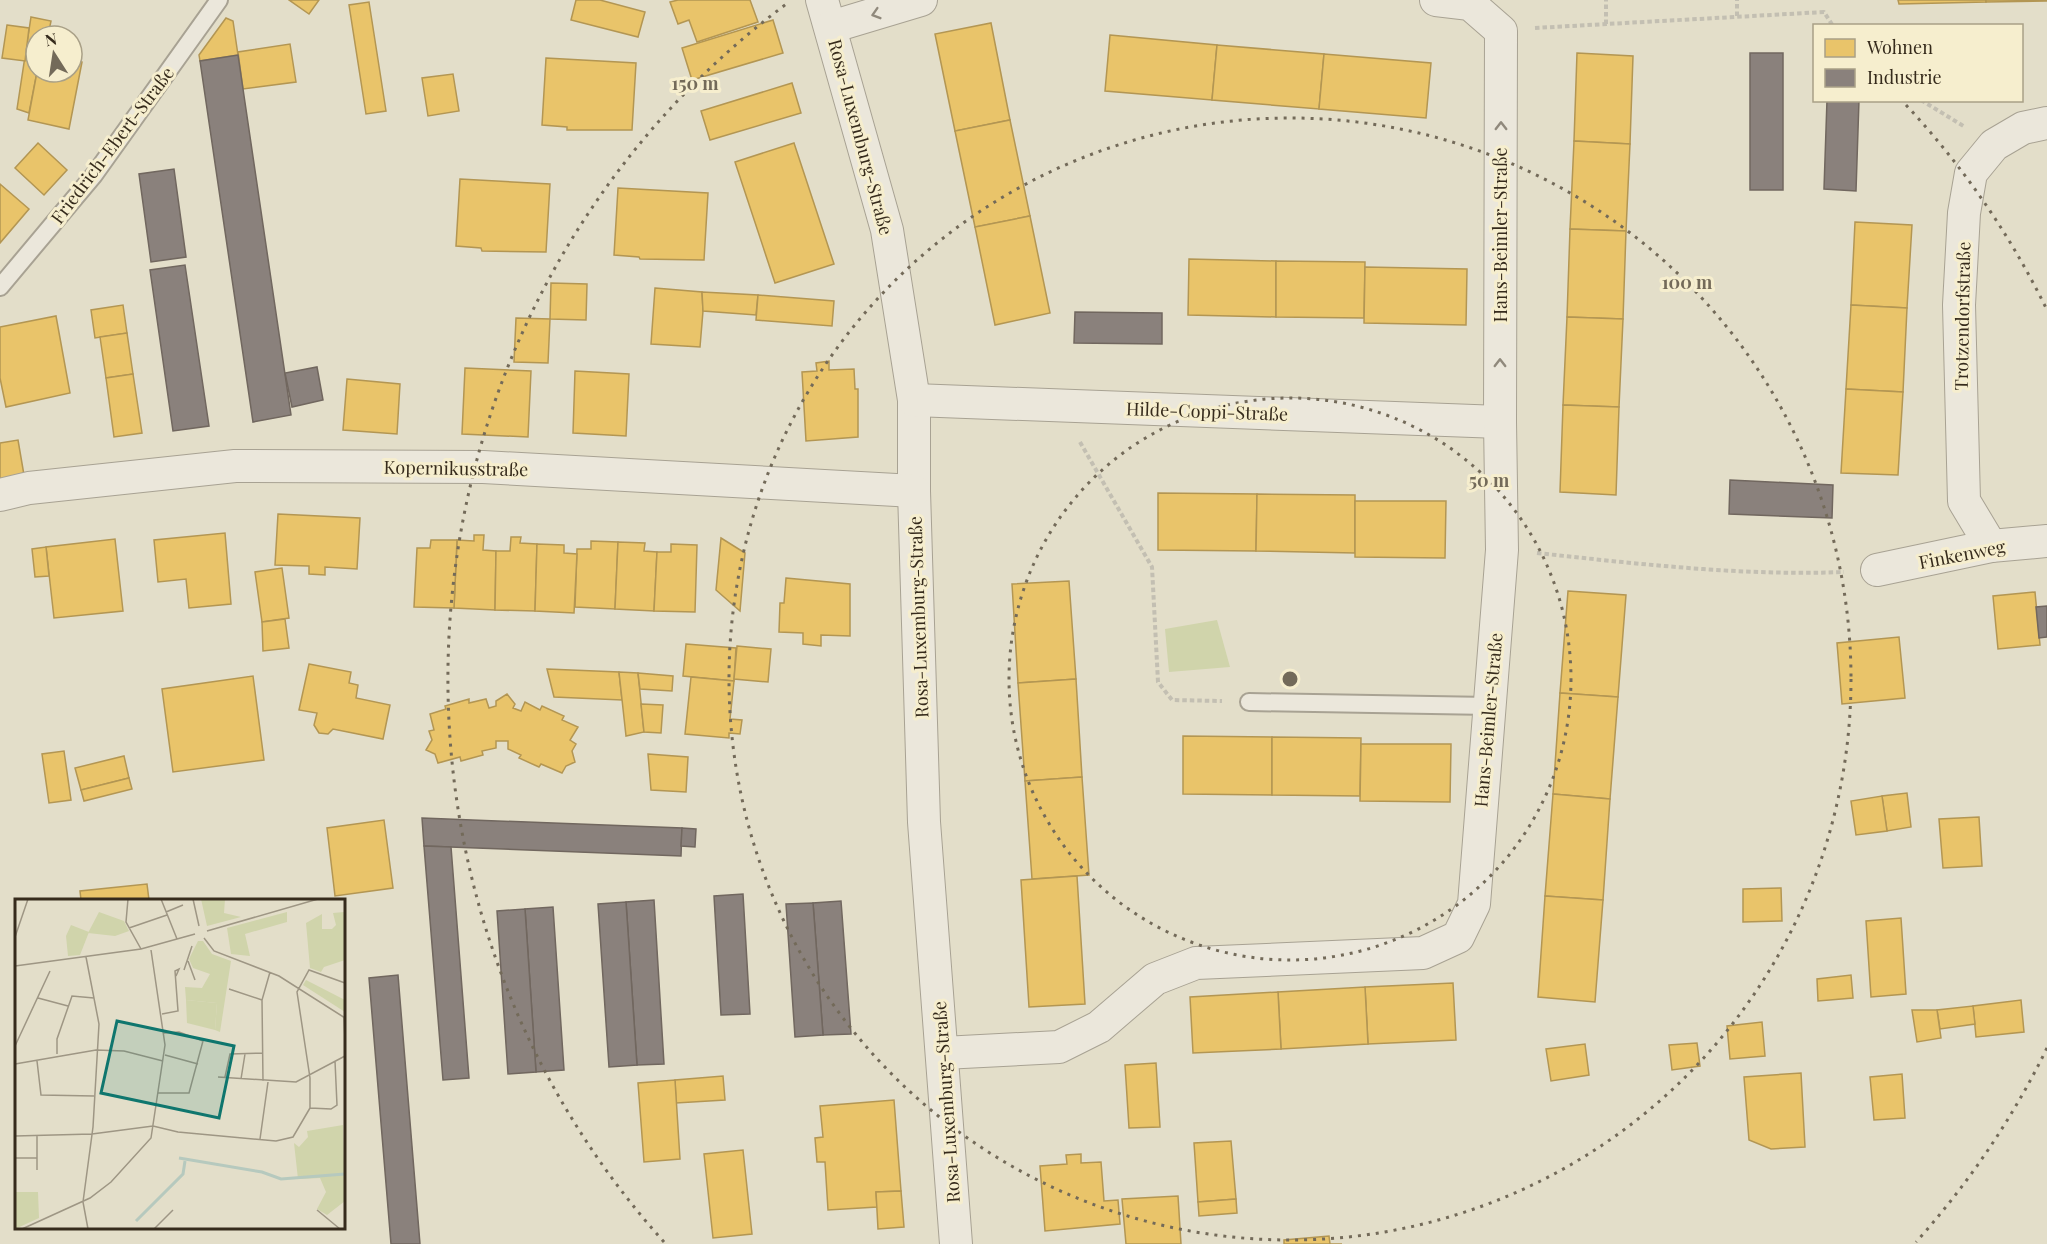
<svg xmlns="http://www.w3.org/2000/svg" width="2047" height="1244" viewBox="0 0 2047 1244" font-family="'Playfair Display',serif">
  <rect width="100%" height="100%" fill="#e3dec9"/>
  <path fill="#d0d4ab" d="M 1217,620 L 1230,667 L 1169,672 L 1165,629 Z"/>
  <g fill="#e9c46a" stroke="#b39653" stroke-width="1.5">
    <path d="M 289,0 L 319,0 L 309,14 Z"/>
    <path d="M 576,0 L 600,0 L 645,12 L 638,37 L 571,20 Z"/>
    <path d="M 678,0 L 750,0 L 758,22 L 697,42 L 689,20 L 678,24 L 670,2 Z"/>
    <path d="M 1898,0 L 1986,0 L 1986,2 L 1899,4 Z"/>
    <path d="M 1986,0 L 2047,0 L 2047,1 L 1986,2 Z"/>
    <path d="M 369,2 L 386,111 L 366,114 L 349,5 Z"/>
    <path d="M 31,17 L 51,21 L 48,36 L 36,36 L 37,72 L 29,113 L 17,109 Z"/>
    <path d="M 226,18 L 233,21 L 238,55 L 200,61 L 199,55 Z"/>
    <path d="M 773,20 L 783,53 L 692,80 L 682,48 Z"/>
    <path d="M 991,23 L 1010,120 L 955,131 L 935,34 Z"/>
    <path d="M 7,25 L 29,28 L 25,61 L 2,58 Z"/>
    <path d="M 1110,35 L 1217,45 L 1212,100 L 1105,91 Z"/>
    <path d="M 290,44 L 296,82 L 243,89 L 238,52 Z"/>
    <path d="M 1217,45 L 1324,54 L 1319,109 L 1212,100 Z"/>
    <path d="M 1577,53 L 1633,56 L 1630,144 L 1574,141 Z"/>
    <path d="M 1324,54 L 1431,63 L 1426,118 L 1319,109 Z"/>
    <path d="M 546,58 L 636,63 L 632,130 L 567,130 L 567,127 L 542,125 Z"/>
    <path d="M 72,60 L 82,62 L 69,129 L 28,120 L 37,72 L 72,72 Z"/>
    <path d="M 453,74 L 459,111 L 428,116 L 422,78 Z"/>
    <path d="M 792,83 L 801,113 L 710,140 L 701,111 Z"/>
    <path d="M 1010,120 L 1030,216 L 975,227 L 955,131 Z"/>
    <path d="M 1574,141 L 1630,144 L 1626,231 L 1570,229 Z"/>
    <path d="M 38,143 L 67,170 L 44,195 L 15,168 Z"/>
    <path d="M 794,143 L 834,264 L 775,283 L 735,162 Z"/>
    <path d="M 460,179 L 550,184 L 546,252 L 482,251 L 481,248 L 456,246 Z"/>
    <path d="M 0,184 L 29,209 L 0,243 Z"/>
    <path d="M 618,188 L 708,193 L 704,260 L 640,259 L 639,257 L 614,255 Z"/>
    <path d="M 1030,216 L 1050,313 L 995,325 L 975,227 Z"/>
    <path d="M 1855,222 L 1912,225 L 1907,308 L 1851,305 Z"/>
    <path d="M 1570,229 L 1626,231 L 1623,319 L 1567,317 Z"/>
    <path d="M 1189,259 L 1276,261 L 1276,317 L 1188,315 Z"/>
    <path d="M 1276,261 L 1365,262 L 1364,318 L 1276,317 Z"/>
    <path d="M 1365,267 L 1467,269 L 1466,325 L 1364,323 Z"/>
    <path d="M 551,283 L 587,284 L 586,320 L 550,319 Z"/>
    <path d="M 655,288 L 702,292 L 703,311 L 700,347 L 651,344 Z"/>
    <path d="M 702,292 L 758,295 L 756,315 L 703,311 Z"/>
    <path d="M 758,295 L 834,301 L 832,326 L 756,320 Z"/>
    <path d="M 123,305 L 127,333 L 95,338 L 91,310 Z"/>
    <path d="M 1851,305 L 1907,308 L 1903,392 L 1846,389 Z"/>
    <path d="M 56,316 L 70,393 L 6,407 L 0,378 L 0,327 Z"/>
    <path d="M 1567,317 L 1623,319 L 1619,407 L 1563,405 Z"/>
    <path d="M 516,318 L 550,319 L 548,363 L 514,362 Z"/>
    <path d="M 127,333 L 133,374 L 106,378 L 100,337 Z"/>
    <path d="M 829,361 L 829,370 L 854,369 L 855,389 L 858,389 L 858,437 L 806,441 L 802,372 L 817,371 L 816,363 Z"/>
    <path d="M 465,368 L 531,371 L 528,437 L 462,434 Z"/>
    <path d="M 575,371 L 629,374 L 626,436 L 573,433 Z"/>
    <path d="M 133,374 L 142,433 L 114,437 L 106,378 Z"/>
    <path d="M 347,379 L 400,384 L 397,434 L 343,430 Z"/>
    <path d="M 1846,389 L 1903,392 L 1898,475 L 1841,473 Z"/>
    <path d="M 1563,405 L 1619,407 L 1616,495 L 1560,492 Z"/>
    <path d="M 18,440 L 24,475 L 0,479 L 0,443 Z"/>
    <path d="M 1158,493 L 1257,494 L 1256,551 L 1158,550 Z"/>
    <path d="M 1257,494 L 1355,495 L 1355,553 L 1256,551 Z"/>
    <path d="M 1355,501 L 1446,501 L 1445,558 L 1355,557 Z"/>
    <path d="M 278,514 L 360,518 L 357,569 L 325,567 L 325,575 L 309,574 L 309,566 L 275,565 Z"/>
    <path d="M 225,533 L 231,604 L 189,608 L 186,579 L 158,582 L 154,540 Z"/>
    <path d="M 474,535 L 484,535 L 483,550 L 496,551 L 495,610 L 454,608 L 457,540 L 474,541 Z"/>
    <path d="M 511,537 L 521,537 L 520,543 L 537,544 L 535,611 L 495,610 L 496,551 L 510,551 Z"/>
    <path d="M 721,538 L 745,553 L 740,611 L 716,590 Z"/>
    <path d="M 115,539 L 123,611 L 54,618 L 46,547 Z"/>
    <path d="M 431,540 L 457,540 L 454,608 L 414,607 L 417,548 L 430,548 Z"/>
    <path d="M 591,541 L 618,542 L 615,609 L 575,607 L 577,549 L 591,549 Z"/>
    <path d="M 618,542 L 645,543 L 644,551 L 657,552 L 654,611 L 615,609 Z"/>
    <path d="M 537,544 L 564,545 L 564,553 L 577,554 L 574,613 L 535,611 Z"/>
    <path d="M 671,544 L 697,545 L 695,612 L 654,611 L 657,552 L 671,552 Z"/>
    <path d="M 46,547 L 49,576 L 35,577 L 32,549 Z"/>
    <path d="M 282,568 L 289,618 L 262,622 L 255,572 Z"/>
    <path d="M 786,578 L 850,584 L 850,636 L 821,635 L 821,646 L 803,644 L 803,633 L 779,632 L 780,603 L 784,603 Z"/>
    <path d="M 1069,581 L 1076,679 L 1018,683 L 1012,584 Z"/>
    <path d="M 1568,591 L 1626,595 L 1618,697 L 1560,693 Z"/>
    <path d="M 2035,592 L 2040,645 L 1998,649 L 1993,596 Z"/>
    <path d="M 285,619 L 289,648 L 263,651 L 262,622 Z"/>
    <path d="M 1899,637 L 1905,698 L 1842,704 L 1837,643 Z"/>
    <path d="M 686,644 L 736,648 L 734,681 L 683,676 Z"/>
    <path d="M 737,646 L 771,649 L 768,682 L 734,679 Z"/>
    <path d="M 309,664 L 351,672 L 349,683 L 358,685 L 356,698 L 390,705 L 383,739 L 333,729 L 328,734 L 319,733 L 314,725 L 317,713 L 299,710 Z"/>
    <path d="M 547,669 L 619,672 L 622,700 L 554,697 Z"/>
    <path d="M 619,672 L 638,673 L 644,732 L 626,736 Z"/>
    <path d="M 638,673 L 673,676 L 672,691 L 640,689 Z"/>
    <path d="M 253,676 L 264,760 L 173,772 L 162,689 Z"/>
    <path d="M 691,677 L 734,681 L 730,719 L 742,720 L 740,734 L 729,733 L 729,738 L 685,734 Z"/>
    <path d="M 1076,679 L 1082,777 L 1025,781 L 1018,683 Z"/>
    <path d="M 1560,693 L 1618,697 L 1610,799 L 1553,794 Z"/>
    <path d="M 507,694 L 515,704 L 513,708 L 521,711 L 525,702 L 540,710 L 542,706 L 564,716 L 562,720 L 578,727 L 570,740 L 576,744 L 572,751 L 575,762 L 566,766 L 562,773 L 541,764 L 539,767 L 519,758 L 521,755 L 508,749 L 508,741 L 496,741 L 496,748 L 482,751 L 483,755 L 461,761 L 460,757 L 438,763 L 435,754 L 426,750 L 432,740 L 429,731 L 434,730 L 430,714 L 446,709 L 445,706 L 469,699 L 469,703 L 486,699 L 489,708 L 496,706 L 496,701 Z"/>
    <path d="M 641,704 L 663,705 L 661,733 L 644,732 Z"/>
    <path d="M 1183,736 L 1272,737 L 1272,795 L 1183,794 Z"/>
    <path d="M 1272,737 L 1361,738 L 1360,796 L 1272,795 Z"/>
    <path d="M 1361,744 L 1451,744 L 1450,802 L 1360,801 Z"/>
    <path d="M 64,751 L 71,800 L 49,803 L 42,754 Z"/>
    <path d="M 648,754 L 688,757 L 686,792 L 651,790 Z"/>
    <path d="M 124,756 L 129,778 L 81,790 L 75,768 Z"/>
    <path d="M 1082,777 L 1089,875 L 1032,879 L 1025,781 Z"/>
    <path d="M 129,778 L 132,789 L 84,801 L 81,790 Z"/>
    <path d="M 1907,793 L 1911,827 L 1887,831 L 1882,796 Z"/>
    <path d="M 1553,794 L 1610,799 L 1603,900 L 1545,896 Z"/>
    <path d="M 1882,796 L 1887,831 L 1856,835 L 1851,801 Z"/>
    <path d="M 1979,817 L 1982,866 L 1943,868 L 1939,819 Z"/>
    <path d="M 384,820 L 393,888 L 335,896 L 327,828 Z"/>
    <path d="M 1077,876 L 1085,1004 L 1029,1007 L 1021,880 Z"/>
    <path d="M 147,884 L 149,900 L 81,900 L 80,891 Z"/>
    <path d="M 1781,888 L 1782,921 L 1743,922 L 1743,889 Z"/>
    <path d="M 1545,896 L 1603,900 L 1595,1002 L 1538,997 Z"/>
    <path d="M 1901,918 L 1906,994 L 1871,997 L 1866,921 Z"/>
    <path d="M 1851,975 L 1853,998 L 1818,1001 L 1817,979 Z"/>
    <path d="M 1453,983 L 1456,1040 L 1368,1044 L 1365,987 Z"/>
    <path d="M 1365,987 L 1368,1044 L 1281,1049 L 1278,992 Z"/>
    <path d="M 1278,992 L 1281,1049 L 1193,1053 L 1190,997 Z"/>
    <path d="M 2021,1000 L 2024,1032 L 1976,1037 L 1973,1006 Z"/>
    <path d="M 1973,1006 L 1975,1024 L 1940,1029 L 1937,1010 Z"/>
    <path d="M 1912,1010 L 1937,1010 L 1941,1038 L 1917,1042 Z"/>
    <path d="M 1762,1022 L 1765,1056 L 1730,1059 L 1727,1026 Z"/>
    <path d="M 1697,1043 L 1700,1066 L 1672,1070 L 1669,1045 Z"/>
    <path d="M 1585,1044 L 1589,1075 L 1551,1081 L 1546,1049 Z"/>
    <path d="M 1156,1063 L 1160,1127 L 1129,1128 L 1125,1065 Z"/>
    <path d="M 1801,1073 L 1805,1147 L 1771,1149 L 1749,1140 L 1744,1077 Z"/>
    <path d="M 1902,1074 L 1905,1118 L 1874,1120 L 1870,1077 Z"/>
    <path d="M 723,1076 L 725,1100 L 676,1103 L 675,1080 Z"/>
    <path d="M 675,1080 L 680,1159 L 644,1162 L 638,1083 Z"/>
    <path d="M 894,1100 L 901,1191 L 876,1192 L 877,1207 L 828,1210 L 825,1162 L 817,1162 L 815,1138 L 823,1137 L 820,1106 Z"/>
    <path d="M 1231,1141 L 1236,1199 L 1198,1202 L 1194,1143 Z"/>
    <path d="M 743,1150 L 752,1234 L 713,1238 L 704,1154 Z"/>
    <path d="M 1081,1154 L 1081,1163 L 1101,1162 L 1104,1201 L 1118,1200 L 1120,1224 L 1045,1231 L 1040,1166 L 1067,1164 L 1066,1155 Z"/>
    <path d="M 901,1191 L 904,1227 L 878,1229 L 876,1192 Z"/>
    <path d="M 1178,1196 L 1181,1244 L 1126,1244 L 1122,1199 Z"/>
    <path d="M 1236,1199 L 1237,1213 L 1199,1216 L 1198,1202 Z"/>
    <path d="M 1329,1236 L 1330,1244 L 1342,1244 L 1284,1244 L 1284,1240 Z"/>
  </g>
  <g fill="#8a817c" stroke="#71675f" stroke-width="1.5">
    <rect x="1750" y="53" width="33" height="137"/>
    <path d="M 238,55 L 291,415 L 253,422 L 200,61 Z"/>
    <path d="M 1827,100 L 1859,100 L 1856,191 L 1824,189 Z"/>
    <path d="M 174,169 L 186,257 L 151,262 L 139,174 Z"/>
    <path d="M 185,265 L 209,426 L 173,431 L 150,270 Z"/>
    <path d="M 1075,312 L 1162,313 L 1162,344 L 1074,343 Z"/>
    <path d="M 317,367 L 323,400 L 292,407 L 285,373 Z"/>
    <path d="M 1730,480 L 1833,485 L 1832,518 L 1729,514 Z"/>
    <path d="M 2047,606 L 2047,637 L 2039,638 L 2036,607 Z"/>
    <path d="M 422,818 L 682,828 L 681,856 L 424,846 Z"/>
    <path d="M 682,828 L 696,829 L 695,847 L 681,846 Z"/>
    <path d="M 424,846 L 451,847 L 469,1078 L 443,1080 Z"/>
    <path d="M 743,894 L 750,1014 L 721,1015 L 714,896 Z"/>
    <path d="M 654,900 L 664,1064 L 637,1065 L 626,902 Z"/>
    <path d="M 841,901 L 851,1034 L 823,1035 L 813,903 Z"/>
    <path d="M 626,902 L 637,1065 L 609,1067 L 598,904 Z"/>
    <path d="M 813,903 L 823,1035 L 795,1037 L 786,904 Z"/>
    <path d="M 553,907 L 564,1070 L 536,1072 L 525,909 Z"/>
    <path d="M 525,909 L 536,1072 L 508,1074 L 497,911 Z"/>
    <path d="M 398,975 L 420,1244 L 391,1244 L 369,978 Z"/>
  </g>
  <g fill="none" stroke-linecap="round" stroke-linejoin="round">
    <defs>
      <g id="lane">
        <path d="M 0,287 L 94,175 L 219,0"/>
        <path d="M 1249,702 L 1490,706"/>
      </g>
      <g id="street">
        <path d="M 822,0 L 887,230 L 914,400 L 914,491 L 924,822 L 956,1244"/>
        <path d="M 831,27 L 921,0"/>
        <path d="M 914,400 L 1500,422"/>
        <path d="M 0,495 L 29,488 L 235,466 L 483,467 L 914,491"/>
        <path d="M 1991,546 L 1964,501 L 1959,305 L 1964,213 L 1971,173 L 1994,145 L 2023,128 L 2047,123"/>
        <path d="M 1877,570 L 1991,546 L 2047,541"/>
        <path d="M 943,1053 L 1059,1047 L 1099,1027 L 1155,979 L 1196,963 L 1423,953 L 1458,937 L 1474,904 L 1502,550 L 1500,422 L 1501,31 L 1470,4 L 1436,0"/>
      </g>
    </defs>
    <use href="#lane" stroke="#a8a293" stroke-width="20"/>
    <use href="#street" stroke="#a8a293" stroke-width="34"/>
    <g stroke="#c3bfb2" stroke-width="4" stroke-dasharray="4.5 3" stroke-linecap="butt">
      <path d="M 1737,16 L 1737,0"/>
      <path d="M 1606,24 L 1606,0"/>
      <path d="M 1535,28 L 1824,12 L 1833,26"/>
      <path d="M 1921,100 L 1965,127"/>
      <path d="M 1080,442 L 1152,567 L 1158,682 L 1172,700 L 1222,701"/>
      <path d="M 1537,553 C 1639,564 1741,576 1844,572"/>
    </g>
    <use href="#lane" stroke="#ebe7db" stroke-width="16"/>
    <use href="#street" stroke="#ebe7db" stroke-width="32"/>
  </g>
  <defs><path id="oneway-chevron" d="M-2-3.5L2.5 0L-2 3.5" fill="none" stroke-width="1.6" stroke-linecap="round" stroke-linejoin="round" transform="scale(1.5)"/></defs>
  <g stroke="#90897c">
    <use href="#oneway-chevron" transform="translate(876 14) rotate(163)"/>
    <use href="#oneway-chevron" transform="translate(1501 126) rotate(-90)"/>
    <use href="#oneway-chevron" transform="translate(1500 363) rotate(-90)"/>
  </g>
  <g fill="none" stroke="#736a59" stroke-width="3" stroke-dasharray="3 6">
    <circle cx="1290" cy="679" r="281"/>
    <circle cx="1290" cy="679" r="561"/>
    <path d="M2047 1048A842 842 0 0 1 1916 1242M664 1242A842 842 0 0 1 789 2M1906 105A842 842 0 0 1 2047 310"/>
  </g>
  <g text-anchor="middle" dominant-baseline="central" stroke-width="6" stroke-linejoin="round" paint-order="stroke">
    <g font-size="18" fill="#362b1c" stroke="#f6eece">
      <text transform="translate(861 137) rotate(75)">Rosa-Luxemburg-Straße</text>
      <text transform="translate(112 145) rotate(-53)">Friedrich-Ebert-Straße</text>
      <text transform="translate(1500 235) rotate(-90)">Hans-Beimler-Straße</text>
      <text transform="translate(1962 316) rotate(-89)">Trotzendorfstraße</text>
      <text transform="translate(1207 411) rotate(2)">Hilde-Coppi-Straße</text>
      <text transform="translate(456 468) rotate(1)">Kopernikusstraße</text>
      <text transform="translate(1962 554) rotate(-11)">Finkenweg</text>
      <text transform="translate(918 617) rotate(-92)">Rosa-Luxemburg-Straße</text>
      <text transform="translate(1488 720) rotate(-85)">Hans-Beimler-Straße</text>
      <text transform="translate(946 1102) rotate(-94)">Rosa-Luxemburg-Straße</text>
    </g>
  </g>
  <g transform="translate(15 899)">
    <rect width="330" height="330" fill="#e3dec9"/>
    <path d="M 291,81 L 330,101 L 330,113 L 288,86 Z" fill="#d0d4ab"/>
    <path d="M 56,26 L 74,33 L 65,56 L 53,57 L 51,37 ZM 183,42 L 188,42 L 197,55 L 216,62 L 205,133 L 200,131 L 202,104 L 171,101 L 170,88 L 187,89 L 195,75 L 178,69 L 174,60 Z" fill="#d0d4ab"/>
    <path d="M 186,0 L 210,0 L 209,14 L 226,18 L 192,27 ZM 84,13 L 109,22 L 114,32 L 100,37 L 73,34 ZM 272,13 L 272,23 L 230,35 L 235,57 L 216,55 L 212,29 ZM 329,13 L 330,61 L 309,68 L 306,73 L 295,69 L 291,24 L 307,15 L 307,30 L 317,30 L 321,26 L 318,14 ZM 171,101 L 202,104 L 200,131 L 172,124 ZM 328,226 L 330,302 L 312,316 L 302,310 L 311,293 L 305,279 L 283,280 L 279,244 L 284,248 L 293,238 L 292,232 ZM 0,293 L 23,293 L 24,319 L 0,330 Z" fill="#d0d4ab"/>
    <path fill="none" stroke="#b6c9be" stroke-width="3" d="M 164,259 L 247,273 L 266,280 L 330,275M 121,322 L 168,275 L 170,262"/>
    <path fill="none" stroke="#9e9684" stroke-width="1.5" d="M 113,0 L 111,23 L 126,50M 146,0 L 162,40M 178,0 L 184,27M 151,13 L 168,6M 114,29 L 152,16M 192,32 L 303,0M 0,38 L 13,0M 189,39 L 199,52 L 264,77 L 330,119M 71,58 L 84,125 L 78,228 L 68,303 L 73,330M 173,62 L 180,81M 0,67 L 126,50 L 180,35M 169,71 L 177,47M 214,90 L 247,101M 23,99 L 53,107M 147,115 L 163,112 L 160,72 L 164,70 L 161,77M 329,118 L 330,141M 0,147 L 35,72M 42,155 L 42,140 L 57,97 L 79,99M 150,156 L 183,165M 22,162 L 26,196 L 79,197M 0,165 L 81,151 L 109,152 L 148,162M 203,178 L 281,183 L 330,157M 210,178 L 215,155 L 247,154M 226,180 L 230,155M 248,182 L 247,101 L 255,73M 143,194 L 174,194 L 188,142 L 164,133 L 149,134M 295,209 L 295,179 L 282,93 L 294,71 L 330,84M 295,209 L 316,210 L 322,206 L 320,162M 0,237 L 77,235 L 138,227 L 163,233 L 261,242 L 278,238 L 295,209M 22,237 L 22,271M 245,240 L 253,183M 0,259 L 22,259M 302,311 L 325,330M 7,330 L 75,299 L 96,283 L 136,239 L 150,146 L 136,51M 139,330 L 158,311"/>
    <path fill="#0f766e" fill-opacity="0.15" stroke="#0f766e" stroke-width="3" d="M 102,122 L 219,147 L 204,219 L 86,194 Z"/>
    <rect width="330" height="330" fill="none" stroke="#362b1c" stroke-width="3"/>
  </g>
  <circle cx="1290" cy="679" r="9" fill="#736a59" stroke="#f6eece" stroke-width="3"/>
  <g font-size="18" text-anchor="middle" font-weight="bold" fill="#736a59" stroke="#f6eece" stroke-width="6" stroke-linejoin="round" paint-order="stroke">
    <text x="695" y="90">150 m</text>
    <text x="1687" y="289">100 m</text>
    <text x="1489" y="487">50 m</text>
  </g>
  <rect x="1813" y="24" width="210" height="78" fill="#f6eece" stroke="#a9a087" stroke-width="1.5"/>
  <rect x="1825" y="39" width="30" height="18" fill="#e9c46a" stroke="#a9a087" stroke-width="1.5"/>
  <text x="1867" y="54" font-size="18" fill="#362b1c">Wohnen</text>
  <rect x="1825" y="69" width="30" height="18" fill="#8a817c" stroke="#a9a087" stroke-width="1.5"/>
  <text x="1867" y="84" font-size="18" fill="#362b1c">Industrie</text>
  <g transform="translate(54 54) rotate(348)"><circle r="28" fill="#f6eece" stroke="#a9a087" stroke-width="1.5"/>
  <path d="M0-4.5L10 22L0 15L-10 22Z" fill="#736a59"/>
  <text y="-9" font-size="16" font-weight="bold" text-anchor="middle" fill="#362b1c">N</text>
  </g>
</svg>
